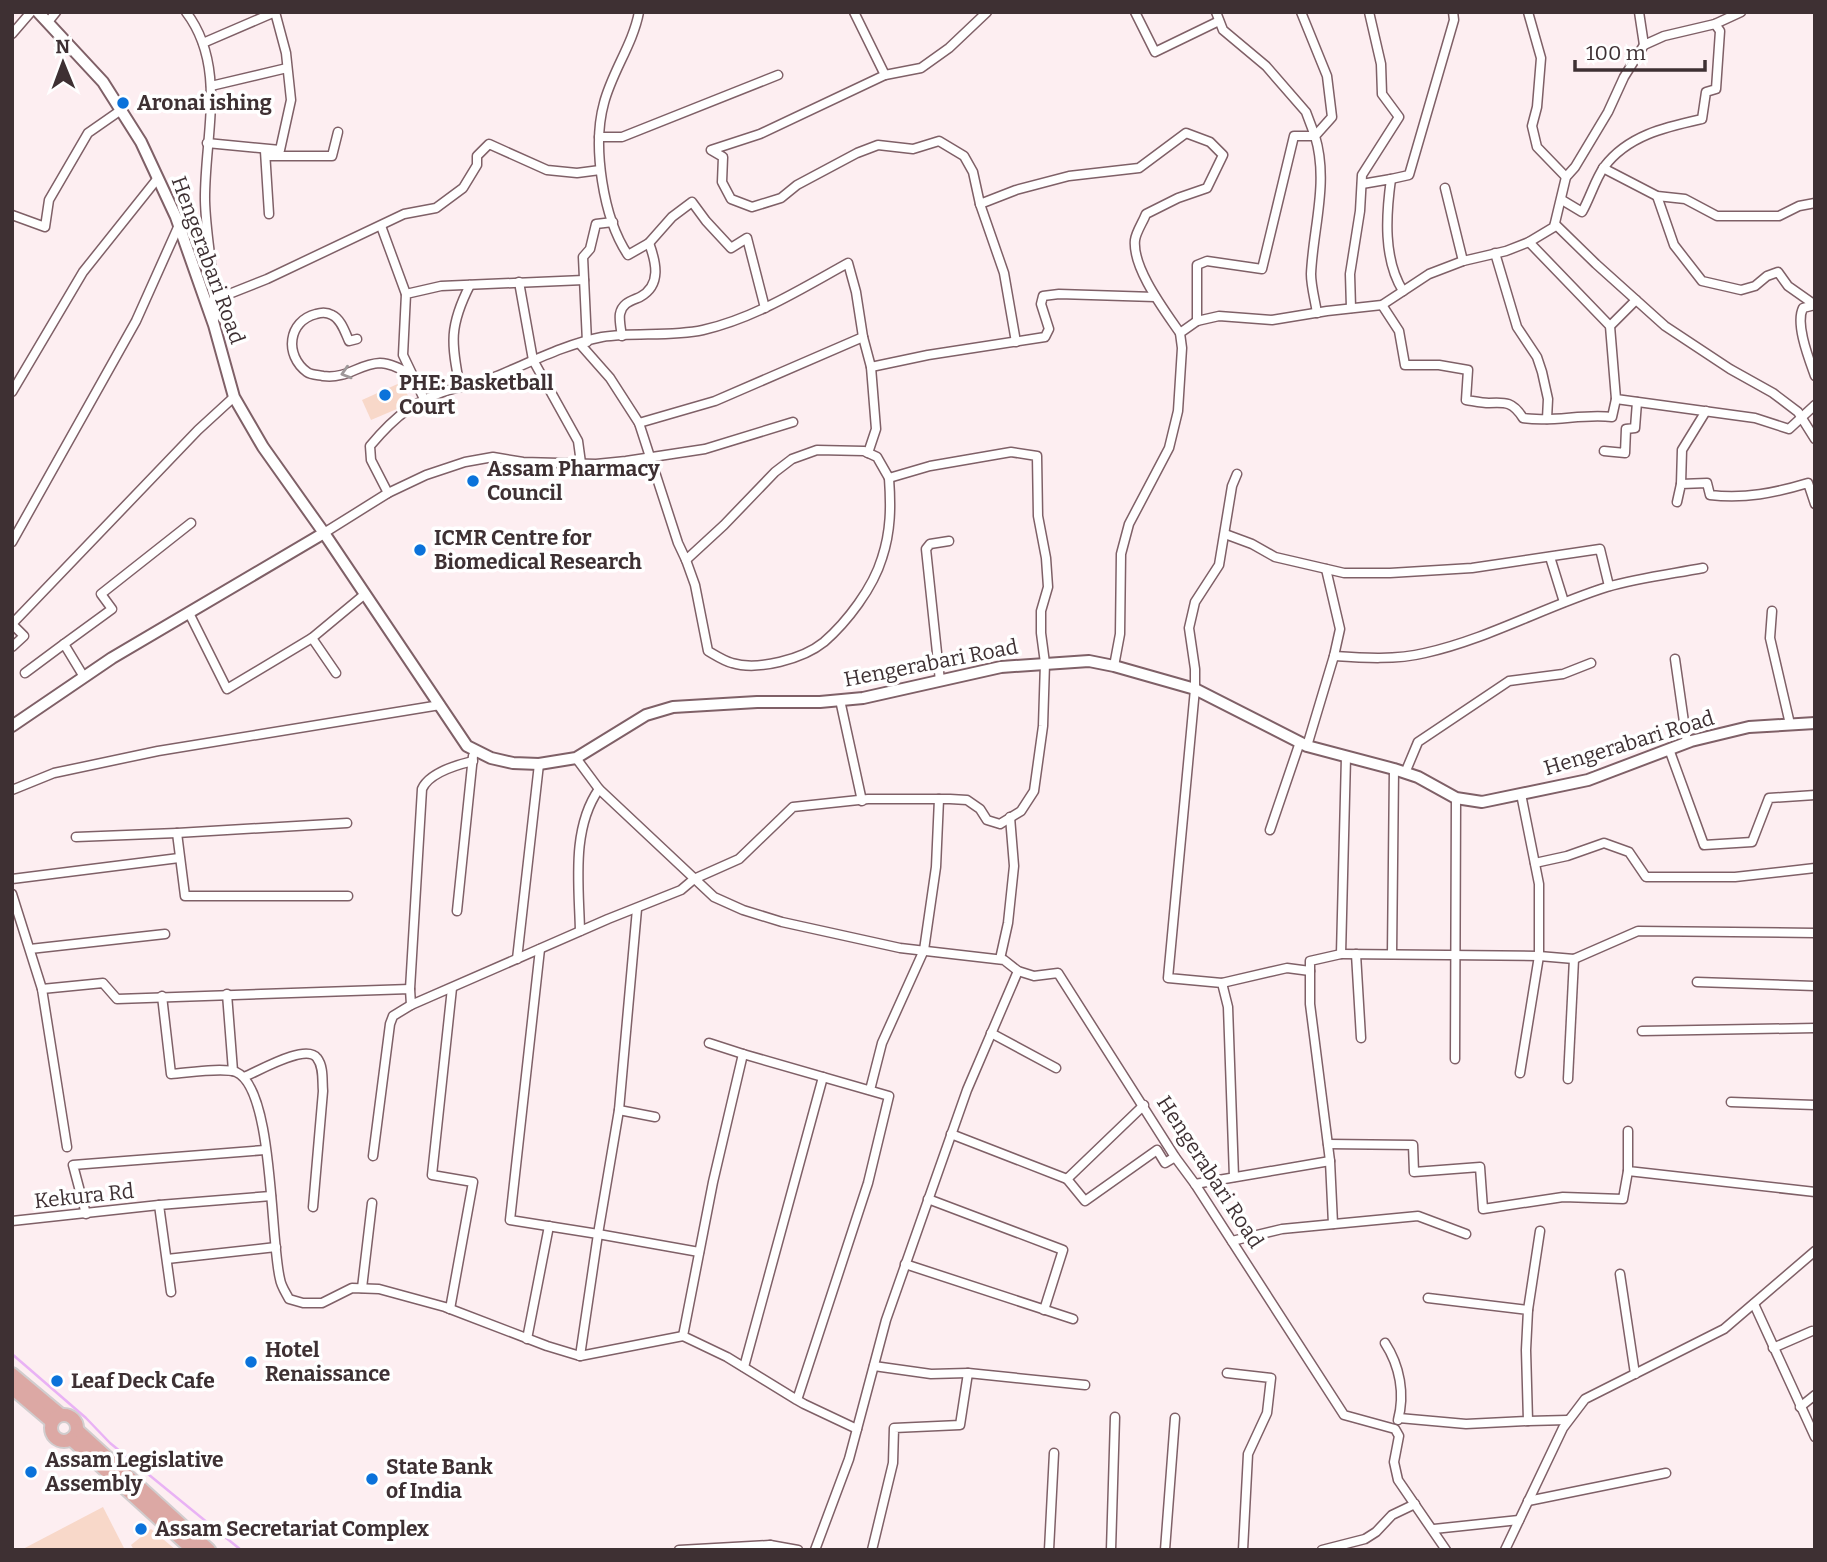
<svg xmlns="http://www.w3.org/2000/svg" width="1827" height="1562" viewBox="0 0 1827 1562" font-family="Bitter,serif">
  <rect width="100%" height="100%" fill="#fdeef1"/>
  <g fill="#f8d8c9">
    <path d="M 402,382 L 411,403 L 371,420 L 362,400 Z"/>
    <path d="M 103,1507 L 125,1550 L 21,1550 Z"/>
    <path d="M 151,1529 L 176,1550 L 134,1550 L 131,1545 Z"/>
  </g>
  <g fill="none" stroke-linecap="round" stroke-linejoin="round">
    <path stroke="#e9b2f5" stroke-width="2.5" d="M 12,1354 L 86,1418 L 110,1443 L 241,1550"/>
    <defs>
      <g id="street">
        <path d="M 186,12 C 228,67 204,138 205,201 C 206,240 216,279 214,319"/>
        <path d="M 639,12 C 633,44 612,72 604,103 C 592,146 603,218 628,255 L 649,243 L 672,217 L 692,202 L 706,221 L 731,248 L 747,238 L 765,308"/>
        <path d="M 854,12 L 885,75 L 760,134 L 711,150 L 723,157 L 722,182 L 731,199 L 752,207 L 781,198 L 797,185 L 857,153 L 878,145 L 913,149 L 939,141 L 964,156 L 973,172 L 980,204 L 1016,190 L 1069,176 L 1139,168 L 1186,133 L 1210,142 L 1223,155 L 1207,188 L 1178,198 L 1146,214 C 1143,222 1136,232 1135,240 C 1132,268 1165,311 1180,333"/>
        <path d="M 1135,12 L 1155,52 L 1219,21"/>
        <path d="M 1301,12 L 1327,76 L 1332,117 L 1315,136 C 1329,182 1313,228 1311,274 C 1311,286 1315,300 1317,313"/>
        <path d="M 1528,12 L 1541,58 L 1537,107 L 1532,126 L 1537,147 L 1566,177"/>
        <path d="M 1639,12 L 1644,45"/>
        <path d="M 48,22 L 56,12"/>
        <path d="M 12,34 L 31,12"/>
        <path d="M 203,43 L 275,12 L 286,53 L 291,100 L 280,150 L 207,143"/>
        <path d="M 885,75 L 921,68 L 949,48 L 987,12"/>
        <path d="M 211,86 L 287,68"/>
        <path d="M 599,137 L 622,137 L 778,75"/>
        <path d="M 265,151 L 269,214"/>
        <path d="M 266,156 L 332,156 L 338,132"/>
        <path d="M 1603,168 L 1657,196 L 1685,199 L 1717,216 L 1779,216 L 1799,206 L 1815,203"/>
        <path d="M 1391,179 L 1409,175 L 1454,20 L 1453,12"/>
        <path d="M 1362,184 L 1391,179 C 1386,215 1383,259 1403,291"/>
        <path d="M 1445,188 L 1463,261"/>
        <path d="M 1657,196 L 1674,245 L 1702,281 L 1741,290 L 1755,286 L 1767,276 L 1778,272 L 1788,286 L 1815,305"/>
        <path d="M 1562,200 L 1582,212 C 1590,198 1595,180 1604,167 C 1628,135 1666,127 1702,119 L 1706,92 L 1716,89 L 1720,31 L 1715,24"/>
        <path d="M 980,204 L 1004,273 L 1016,342"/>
        <path d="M 12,215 L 45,227 L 49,200 L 88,133 L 121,110"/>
        <path d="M 1555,224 L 1596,264 L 1665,326 L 1730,369 L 1773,393 L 1798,412 L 1815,439"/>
        <path d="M 381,226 L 406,294"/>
        <path d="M 1529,242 L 1610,326 L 1616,399 L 1755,418 L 1789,429 L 1815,405"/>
        <path d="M 1495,253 L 1517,327 L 1537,357 L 1542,372 L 1548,399 L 1547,419"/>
        <path d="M 519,282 L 533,360 L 578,441 L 581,463"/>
        <path d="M 214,300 L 267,279 L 404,214 L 436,208 L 463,188 L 477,165 L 477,156 L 489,144 L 547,170 L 577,173 L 600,170"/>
        <path d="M 1382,305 L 1399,331 L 1405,365 L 1439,365 L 1468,370 L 1466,400 C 1473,401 1482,403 1489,403 C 1506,402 1513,402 1523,418 C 1553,423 1583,413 1612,417 L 1616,399"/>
        <path d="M 1815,305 L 1803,308 C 1795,324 1809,359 1815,376"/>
        <path d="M 1351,308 L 1350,274 L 1360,211 L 1362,175 L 1399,117 L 1382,94 L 1381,64 L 1369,12"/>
        <path d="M 1197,321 L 1197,265 L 1207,261 L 1262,269 L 1294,136 L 1315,136 L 1306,112 L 1266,66 L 1223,30 L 1216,12"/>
        <path d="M 1610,326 L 1636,300"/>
        <path d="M 622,336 C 621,330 619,320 620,314 C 622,303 631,301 640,297 C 662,285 656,262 649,243"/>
        <path d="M 357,339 L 349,341 C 345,332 341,319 332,315 C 327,312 322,312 316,314 C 288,321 284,355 307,372 C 311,375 318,375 323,376 C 348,379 358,364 380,363 C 390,363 401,369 410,374"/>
        <path d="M 587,342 L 583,257 L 590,249 L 596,224 L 613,222"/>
        <path d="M 871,367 L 928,355 L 1045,337 L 1049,329 L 1041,304 L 1043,296 L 1059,294 L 1155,297"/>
        <path d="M 460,387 C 451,343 449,326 470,285"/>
        <path d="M 12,392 L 83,272 L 158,178"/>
        <path d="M 424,399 L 403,355 L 406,294 L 441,286 L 584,280"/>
        <path d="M 639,423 L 715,401 L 863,337"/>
        <path d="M 1604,451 L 1625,453 L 1626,429 L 1635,428 L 1637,402"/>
        <path d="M 1681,484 L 1682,450 L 1706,411"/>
        <path d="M 388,493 L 371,460 L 370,446 C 396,415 416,399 456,388 C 470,384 484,382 497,376 C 531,362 566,344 602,337 C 635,332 670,337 703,330 C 755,318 801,289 848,263 L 856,292 L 863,337 L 871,367 L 876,429 L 868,453"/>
        <path d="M 1677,502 L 1681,484 L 1707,483 L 1710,495 C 1745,499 1775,493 1808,483 L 1815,504"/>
        <path d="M 324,533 L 388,493 L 426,475 L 465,462 L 493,457 L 523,462 L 596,464 L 626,461 L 705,449 L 793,422"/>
        <path d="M 1225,534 L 1252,544 L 1275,557 L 1344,573 L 1390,573 L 1472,568 L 1600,549 L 1609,586"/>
        <path d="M 12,542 L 136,321 L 179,225"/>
        <path d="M 1550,557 L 1564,602"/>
        <path d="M 686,560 L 695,585 L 708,651 C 715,655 724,661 732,663 C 758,671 803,659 824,642 C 847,622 873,588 882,558 C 891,531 891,506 889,478"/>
        <path d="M 1772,611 L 1770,638 L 1790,724"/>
        <path d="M 189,613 L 227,689 L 312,638 L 365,594"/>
        <path d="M 312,638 L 336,673"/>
        <path d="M 64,644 L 112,609 L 101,594 L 191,523"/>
        <path d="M 12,647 L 24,636 L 12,624 L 198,430 L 234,397"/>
        <path d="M 1334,656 C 1364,658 1396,660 1425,653 C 1488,639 1546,606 1607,587 C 1638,578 1671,574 1703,568"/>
        <path d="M 1675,659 L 1687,743"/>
        <path d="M 1114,666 L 1120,634 L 1121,554 L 1129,524 L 1169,448 L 1178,411 L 1182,348 L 1180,333 L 1197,321 L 1219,316 L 1272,320 L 1327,311 L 1382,305 L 1429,274 L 1463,261 L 1506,251 L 1529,242 L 1554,227 L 1566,177 L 1575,167 L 1608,112 L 1624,77 L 1644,45 L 1664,36 L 1715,24 L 1741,12"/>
        <path d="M 25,673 L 64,644 L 84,677"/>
        <path d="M 940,681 L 926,549 L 930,544 L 949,541"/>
        <path d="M 840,700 L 862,801"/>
        <path d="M 1307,746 L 1334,656 L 1340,629 L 1326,569"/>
        <path d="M 1669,749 L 1704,845 L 1752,842 L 1769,798 L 1815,795"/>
        <path d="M 576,758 L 599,789 L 714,897 L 743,910 L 782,922 L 900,948 L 1004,960 L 1018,971 L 1034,976 L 1058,973 L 1175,1157 L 1195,1184 L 1344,1415 L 1395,1429 L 1399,1436 L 1394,1462 L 1398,1480 L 1446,1550"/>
        <path d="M 1405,773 L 1418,742 L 1509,681 L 1563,674 L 1591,663"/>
        <path d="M 12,790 L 54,773 L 158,751 L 440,705"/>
        <path d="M 1270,830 L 1300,742"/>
        <path d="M 177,833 L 185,896 L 348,896"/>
        <path d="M 76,837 L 177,833 L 347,823"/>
        <path d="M 1535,863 L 1567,856 L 1604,843 L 1629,852 L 1646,877 L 1735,877 L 1815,868"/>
        <path d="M 12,879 L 179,858"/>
        <path d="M 12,894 L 42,989 L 67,1147"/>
        <path d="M 637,909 L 619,1110 L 598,1234 L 699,1252"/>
        <path d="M 457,911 L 473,756"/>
        <path d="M 580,931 C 579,885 571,829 599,789"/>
        <path d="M 30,949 L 165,934"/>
        <path d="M 540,949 L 510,1220 L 598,1234 L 580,1356"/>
        <path d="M 1341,954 L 1539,956 L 1574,959 L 1638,931 L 1815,933"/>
        <path d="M 1356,954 L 1361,1038"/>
        <path d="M 1392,954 L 1394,769"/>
        <path d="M 517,959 L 539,764"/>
        <path d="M 1000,959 L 1008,923 L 1014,866 L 1010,817"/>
        <path d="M 1697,982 L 1815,986"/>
        <path d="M 1222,983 L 1287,968 L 1310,971"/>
        <path d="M 42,989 L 103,983 L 117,999 L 410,989 L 411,1005 L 608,919 L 681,890 L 694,879 L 739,859 L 793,807 L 868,799 L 950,799 L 967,800 L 980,809 L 987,820 L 1000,824 L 1021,811 L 1034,791 L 1043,726 L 1045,663 L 1041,633 L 1041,611 L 1048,587 L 1046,558 L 1038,516 L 1037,456 L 1011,452 L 930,466 L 889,478 L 877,457 L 864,451 L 817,450 L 792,459 L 775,472 L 724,525 L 686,560 L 678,543 L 639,423 L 610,378 L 580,344"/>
        <path d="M 410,989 L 422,789 C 429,773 456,765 473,761"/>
        <path d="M 227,994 L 233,1071"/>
        <path d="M 162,996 L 171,1074 C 187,1073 222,1067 236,1072 C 274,1088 270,1240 280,1279 C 281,1286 286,1293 289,1299 L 303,1303 L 322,1303 L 352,1288 L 379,1289 L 445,1307 L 547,1346 L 580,1356 L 683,1336"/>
        <path d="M 1642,1031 L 1815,1028"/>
        <path d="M 991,1033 L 1056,1068"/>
        <path d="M 709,1043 L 743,1054"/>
        <path d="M 1455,1059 L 1456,798"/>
        <path d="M 1520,1073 L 1539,956 L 1539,884 L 1521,794"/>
        <path d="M 244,1077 C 259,1071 306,1043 317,1058 C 324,1067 322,1081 323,1091 L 313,1207"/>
        <path d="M 1568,1079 L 1574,959"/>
        <path d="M 870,1090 L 882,1043 L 924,950 L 936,867 L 939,799"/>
        <path d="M 1731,1102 L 1815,1105"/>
        <path d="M 619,1110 L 655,1117"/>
        <path d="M 1628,1131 L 1628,1171 L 1815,1192"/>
        <path d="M 951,1134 L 1067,1179 L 1144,1105"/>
        <path d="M 1328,1144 L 1413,1145 L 1414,1172 L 1480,1167 L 1483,1209 L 1563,1197 L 1623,1199 L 1628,1171"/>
        <path d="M 373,1156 L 390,1024 L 393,1016 L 411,1005"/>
        <path d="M 1234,1177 L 1228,1007 L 1222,983 L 1168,978 L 1195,689 L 1195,669 L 1189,628 L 1195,602 L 1219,565 L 1232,486 L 1237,474"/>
        <path d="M 1067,1179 L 1085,1201 L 1157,1150 L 1165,1163 L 1175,1157"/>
        <path d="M 1195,1184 L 1330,1161"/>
        <path d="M 928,1199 L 1063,1250 L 1044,1310"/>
        <path d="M 86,1214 L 73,1165 L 265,1150"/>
        <path d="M 12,1221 L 159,1205"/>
        <path d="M 1333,1224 L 1330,1161 L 1310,1004 L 1310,961 L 1341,954 L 1346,757"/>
        <path d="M 1232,1241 L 1282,1229 L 1418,1216 L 1466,1234"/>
        <path d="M 167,1259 L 276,1247"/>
        <path d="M 905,1264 L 1073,1319"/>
        <path d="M 1620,1274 L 1635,1374"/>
        <path d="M 362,1288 L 372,1203"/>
        <path d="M 171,1292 L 159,1205 L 271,1196"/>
        <path d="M 1754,1304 L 1815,1437"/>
        <path d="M 450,1309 L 473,1182 L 432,1175 L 452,988"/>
        <path d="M 1528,1310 L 1540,1231"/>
        <path d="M 527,1339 L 549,1226"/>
        <path d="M 1385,1343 C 1400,1366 1405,1394 1398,1420"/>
        <path d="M 1773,1348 L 1812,1331"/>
        <path d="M 874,1366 L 931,1374 L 968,1373"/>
        <path d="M 744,1367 L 823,1077"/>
        <path d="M 1227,1373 L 1271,1378 L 1267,1413 L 1248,1454 L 1243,1550"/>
        <path d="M 797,1400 L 868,1183 L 889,1096 L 743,1054 L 713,1182 L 683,1336 L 727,1357 L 797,1400 L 804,1404 L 857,1429"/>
        <path d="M 1800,1407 L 1815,1395"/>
        <path d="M 1399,1418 L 1466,1424 L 1528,1421 L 1526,1350 L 1528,1310 L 1428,1298"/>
        <path d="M 1528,1421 L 1568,1420"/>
        <path d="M 1528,1501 L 1666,1473"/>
        <path d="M 1434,1529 L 1519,1520"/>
        <path d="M 770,1547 L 770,1545 L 798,1550"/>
        <path d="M 679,1550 L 770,1545"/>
        <path d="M 815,1550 L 849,1459 L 886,1320 L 931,1192 L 967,1090 L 1018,971"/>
        <path d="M 872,1550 L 893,1463 L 894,1428 L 960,1425 L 968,1373 L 1085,1385"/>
        <path d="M 1049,1550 L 1054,1453"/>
        <path d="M 1111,1550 L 1115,1417"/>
        <path d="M 1165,1550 L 1175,1418"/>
        <path d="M 1322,1550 L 1365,1539 L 1376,1532 L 1392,1515 L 1415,1504"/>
        <path d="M 1505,1550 L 1563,1428 L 1585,1399 L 1724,1329 L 1815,1251"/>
      </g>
      <g id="secondary">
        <path d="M 38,12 L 103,82 L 141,142 L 176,217 L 214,325 L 234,397 L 263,447 L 324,533 L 467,746 L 491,758 L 513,763 L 539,764 L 576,758 L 646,715 L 673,707 L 757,702 L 820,702 L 863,698 L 1001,667 L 1089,661 L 1114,666 L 1195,689 L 1307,746 L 1394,769 L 1418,777 L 1456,798 L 1482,802 L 1588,780 L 1691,741 L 1749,727 L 1815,723"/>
        <path d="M 12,726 L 112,658 L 324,533"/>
      </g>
      <g id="primary">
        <path d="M 12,1374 L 61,1415"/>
        <path d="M 12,1388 L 52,1422"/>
        <circle cx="64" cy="1428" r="13"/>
        <path d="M 77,1430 L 209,1550"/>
        <path d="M 71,1439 L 193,1550"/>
      </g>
    </defs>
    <use href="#street" stroke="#7f6067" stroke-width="11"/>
    <use href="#secondary" stroke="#7f6067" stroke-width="14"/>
    <use href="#primary" stroke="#d1cdce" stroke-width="16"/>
    <use href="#street" stroke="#fff" stroke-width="8"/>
    <use href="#secondary" stroke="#fff" stroke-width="10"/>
    <use href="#primary" stroke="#dca8a4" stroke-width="12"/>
  </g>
  <defs><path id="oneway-chevron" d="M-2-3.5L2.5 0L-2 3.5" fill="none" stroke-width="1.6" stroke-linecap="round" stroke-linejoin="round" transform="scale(1.75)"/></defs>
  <use stroke="#9e9899" href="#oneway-chevron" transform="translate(346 373) rotate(163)"/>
  <g fill="#0b72da" stroke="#fff" stroke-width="2.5">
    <circle cx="123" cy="103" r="7"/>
    <circle cx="385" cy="395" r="7"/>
    <circle cx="473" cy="481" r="7"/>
    <circle cx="420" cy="550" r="7"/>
    <circle cx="251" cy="1362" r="7"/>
    <circle cx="57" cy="1381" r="7"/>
    <circle cx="31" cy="1472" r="7"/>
    <circle cx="372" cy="1479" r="7"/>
    <circle cx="141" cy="1529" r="7"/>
  </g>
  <g text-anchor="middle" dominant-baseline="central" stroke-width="7" stroke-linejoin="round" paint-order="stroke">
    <g font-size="21" font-weight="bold" fill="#3e3033" stroke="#fff" text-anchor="start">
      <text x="137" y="103">Aronai ishing</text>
      <text x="399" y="383">PHE: Basketball<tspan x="399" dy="24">Court</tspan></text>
      <text x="487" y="469">Assam Pharmacy<tspan x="487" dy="24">Council</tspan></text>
      <text x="434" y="538">ICMR Centre for<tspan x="434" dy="24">Biomedical Research</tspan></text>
      <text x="265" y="1350">Hotel<tspan x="265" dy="24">Renaissance</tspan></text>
      <text x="71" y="1381">Leaf Deck Cafe</text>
      <text x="45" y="1460">Assam Legislative<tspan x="45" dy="24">Assembly</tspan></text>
      <text x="386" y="1467">State Bank<tspan x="386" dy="24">of India</tspan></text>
      <text x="155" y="1529">Assam Secretariat Complex</text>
    </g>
    <g font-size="21" fill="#3e3033" stroke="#fff">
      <text transform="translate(208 260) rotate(70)">Hengerabari Road</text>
      <text transform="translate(931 663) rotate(-11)">Hengerabari Road</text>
      <text transform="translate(1629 743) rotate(-17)">Hengerabari Road</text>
      <text transform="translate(1210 1172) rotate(57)">Hengerabari Road</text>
      <text transform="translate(84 1196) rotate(-6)">Kekura Rd</text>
    </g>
  </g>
  <rect width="1827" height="1562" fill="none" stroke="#3e3033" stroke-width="28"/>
  <g transform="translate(63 63) rotate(359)" stroke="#ffffff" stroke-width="5" paint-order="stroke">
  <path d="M0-5L12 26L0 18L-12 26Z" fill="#3e3033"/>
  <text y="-10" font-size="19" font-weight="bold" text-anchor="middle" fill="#3e3033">N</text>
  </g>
  <path d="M1575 60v10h130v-10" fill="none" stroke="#3e3033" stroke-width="3.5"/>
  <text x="1586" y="60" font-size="21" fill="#3e3033" stroke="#ffffff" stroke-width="5" paint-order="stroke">100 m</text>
</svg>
